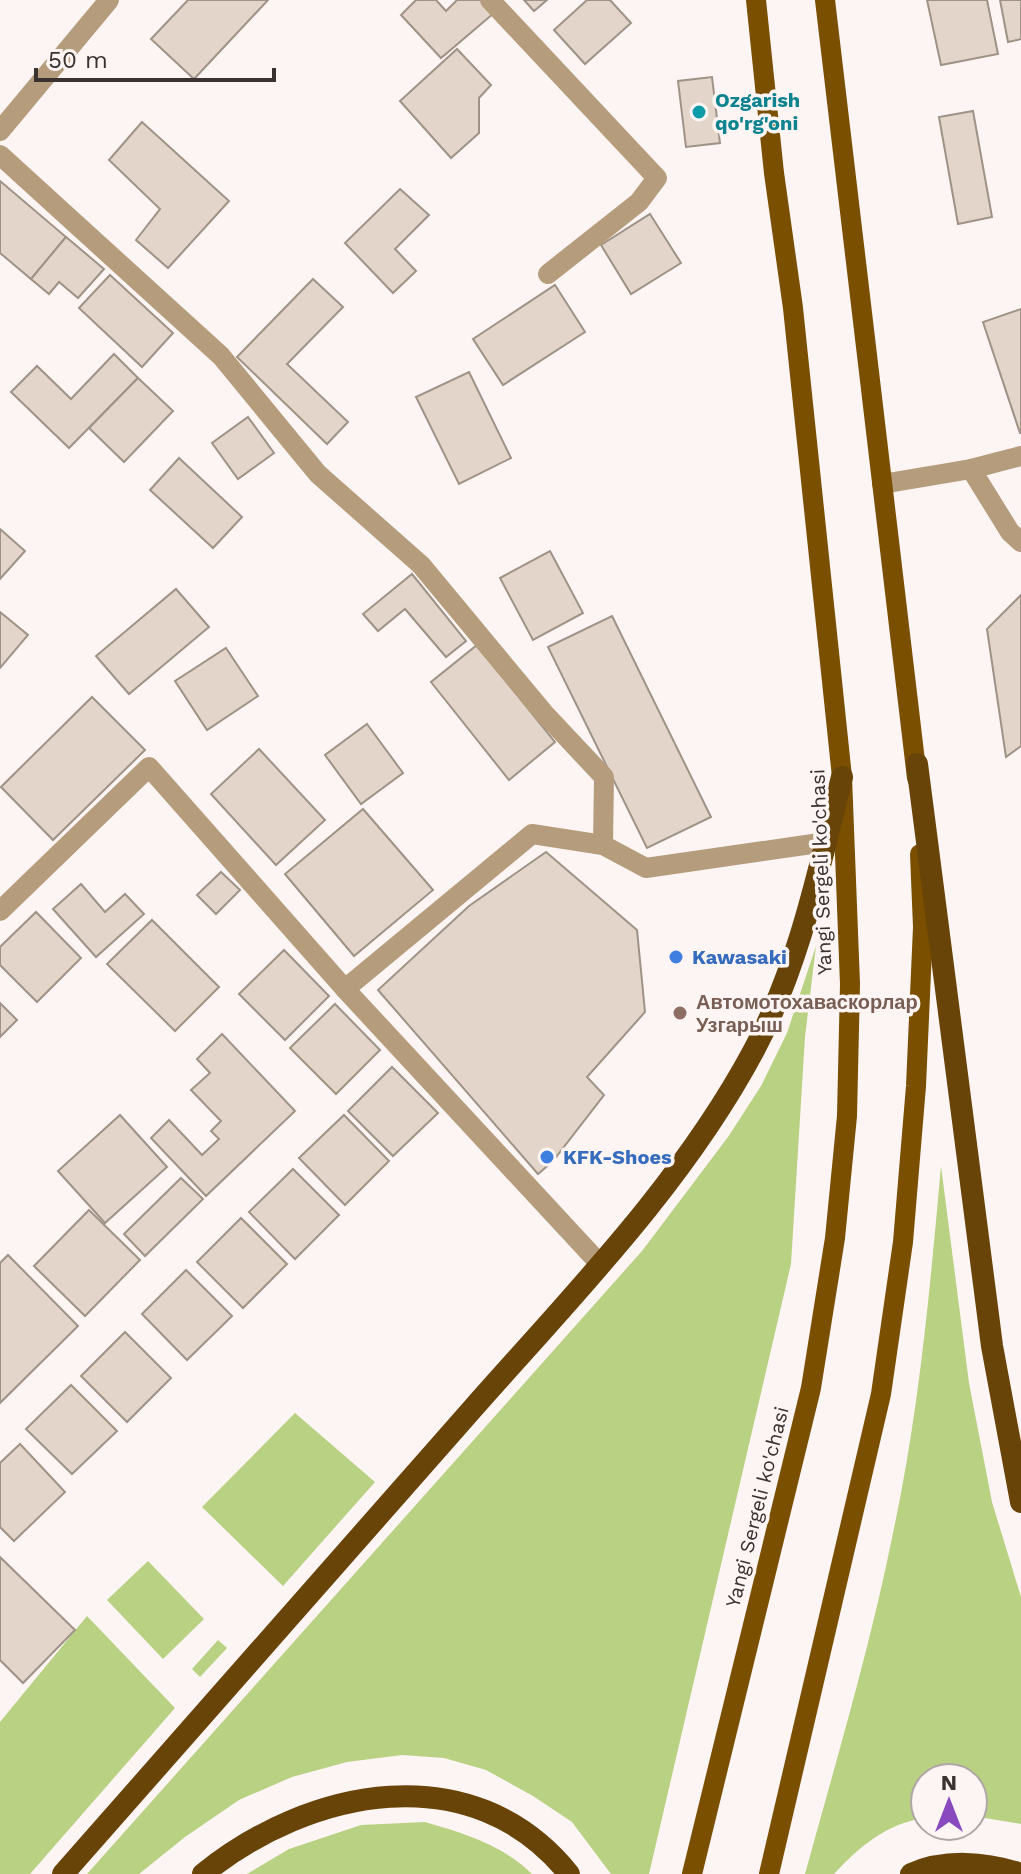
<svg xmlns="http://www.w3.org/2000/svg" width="1021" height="1874" viewBox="0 0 1021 1874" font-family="'Work Sans',sans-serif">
  <rect width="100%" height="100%" fill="#fdf5f3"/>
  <g fill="#b9d183">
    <path d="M 816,946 L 805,1037 L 791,1264 L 649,1874 L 611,1874 L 572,1822 L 533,1796 L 486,1770 L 444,1758 L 402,1755 L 347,1762 L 292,1777 L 239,1800 L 185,1837 L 139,1874 L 87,1874 L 642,1251 L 728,1137 L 761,1086 L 787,1033 Z"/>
    <path d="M 941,1166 L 969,1383 L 992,1502 L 1021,1597 L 1021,1824 L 973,1816 L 973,1778 L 925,1778 L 925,1818 C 887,1823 859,1847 834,1874 L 805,1874 C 836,1761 870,1648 893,1533 C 919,1412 930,1289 941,1166 Z"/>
    <path d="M 295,1413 L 375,1482 L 283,1586 L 202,1507 Z"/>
    <path d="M 148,1561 L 204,1619 L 163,1659 L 107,1600 Z"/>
    <path d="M 87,1616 L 175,1708 L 30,1874 L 0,1874 L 0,1722 Z"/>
    <path d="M 218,1640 L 227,1648 L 200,1677 L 192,1669 Z"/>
    <path d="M 425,1822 C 463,1833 503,1845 532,1874 L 247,1874 L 289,1849 L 361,1825 Z"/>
  </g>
  <g fill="#e3d5c9" stroke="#9f9286" stroke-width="2">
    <path d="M 188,0 L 268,0 L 194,79 L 151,39 Z"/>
    <path d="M 416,0 L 436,0 L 446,11 L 457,0 L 481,0 L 494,13 L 441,58 L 401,15 Z"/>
    <path d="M 524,0 L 547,0 L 534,11 Z"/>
    <path d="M 587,0 L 610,0 L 631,23 L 585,64 L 554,30 Z"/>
    <path d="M 927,0 L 987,0 L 998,54 L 941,65 Z"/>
    <path d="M 1000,0 L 1021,0 L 1021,39 L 1008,42 Z"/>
    <path d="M 457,49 L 491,85 L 479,98 L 479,133 L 451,158 L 400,101 Z"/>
    <path d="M 712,77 L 720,143 L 686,147 L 678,81 Z"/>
    <path d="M 973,111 L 992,217 L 958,224 L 939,117 Z"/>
    <path d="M 142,122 L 229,201 L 168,268 L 136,240 L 160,209 L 109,160 Z"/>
    <path d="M 0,181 L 66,237 L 31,279 L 0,253 Z"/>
    <path d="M 400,189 L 429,215 L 395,249 L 416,271 L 393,293 L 345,243 Z"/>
    <path d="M 650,214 L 681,263 L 631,294 L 601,245 Z"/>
    <path d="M 66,237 L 104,269 L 78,298 L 59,282 L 49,294 L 31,279 Z"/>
    <path d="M 110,275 L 173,333 L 142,367 L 79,308 Z"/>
    <path d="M 313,279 L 343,307 L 287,364 L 348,422 L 327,444 L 237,357 Z"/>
    <path d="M 555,285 L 585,332 L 503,385 L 473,339 Z"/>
    <path d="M 1021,309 L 1021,433 L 1020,433 L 983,322 Z"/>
    <path d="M 114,354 L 138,378 L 69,448 L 11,392 L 37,366 L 71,399 Z"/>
    <path d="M 469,372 L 511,458 L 459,484 L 416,397 Z"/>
    <path d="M 138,378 L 173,411 L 124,462 L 89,428 Z"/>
    <path d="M 248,417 L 274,453 L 238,479 L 212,443 Z"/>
    <path d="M 179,458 L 242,517 L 213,548 L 150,490 Z"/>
    <path d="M 0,529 L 25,551 L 0,579 Z"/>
    <path d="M 550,551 L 583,613 L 533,640 L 500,578 Z"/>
    <path d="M 412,574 L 466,641 L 446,657 L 405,609 L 378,631 L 363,614 Z"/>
    <path d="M 176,589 L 209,627 L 129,694 L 96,656 Z"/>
    <path d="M 1021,595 L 1021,746 L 1006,757 L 987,629 Z"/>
    <path d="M 0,612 L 28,635 L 0,668 Z"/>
    <path d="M 612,616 L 711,817 L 647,848 L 548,647 Z"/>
    <path d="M 477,645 L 555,742 L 509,780 L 431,682 Z"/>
    <path d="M 226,648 L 258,696 L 207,730 L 175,681 Z"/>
    <path d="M 92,697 L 145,750 L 53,840 L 1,787 Z"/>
    <path d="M 367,724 L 403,773 L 361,804 L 325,755 Z"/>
    <path d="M 259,749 L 325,820 L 276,865 L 211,794 Z"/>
    <path d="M 363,809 L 433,890 L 354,956 L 285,874 Z"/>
    <path d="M 546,852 L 637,930 L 645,1012 L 587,1077 L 604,1095 L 553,1161 L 538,1174 L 378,990 L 469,906 Z"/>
    <path d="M 221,872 L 240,890 L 216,914 L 197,895 Z"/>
    <path d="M 81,884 L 105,912 L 125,894 L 144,914 L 96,957 L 53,909 Z"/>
    <path d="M 36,912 L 81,958 L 37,1002 L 0,965 L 0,947 Z"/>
    <path d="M 152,920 L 219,987 L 175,1031 L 107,964 Z"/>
    <path d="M 284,950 L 329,996 L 285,1040 L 239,994 Z"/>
    <path d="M 0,1003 L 17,1020 L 0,1037 Z"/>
    <path d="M 335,1004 L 380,1050 L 336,1094 L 290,1048 Z"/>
    <path d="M 222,1034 L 295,1111 L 206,1196 L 151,1138 L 169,1120 L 202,1155 L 219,1139 L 211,1131 L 221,1121 L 191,1090 L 210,1073 L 197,1059 Z"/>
    <path d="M 392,1067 L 438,1113 L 393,1156 L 348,1111 Z"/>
    <path d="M 120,1115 L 167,1167 L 105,1223 L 58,1171 Z"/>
    <path d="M 344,1115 L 389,1161 L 345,1205 L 299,1158 Z"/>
    <path d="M 293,1169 L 339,1215 L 295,1259 L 249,1212 Z"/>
    <path d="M 181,1178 L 203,1199 L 145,1256 L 124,1234 Z"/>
    <path d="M 89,1210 L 140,1260 L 85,1316 L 34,1266 Z"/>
    <path d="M 241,1218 L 287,1264 L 243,1308 L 197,1262 Z"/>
    <path d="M 8,1255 L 78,1326 L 0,1403 L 0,1263 Z"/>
    <path d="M 186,1270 L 232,1316 L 187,1360 L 142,1314 Z"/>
    <path d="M 125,1332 L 171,1378 L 127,1422 L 81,1376 Z"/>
    <path d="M 71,1385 L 117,1431 L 72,1474 L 26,1429 Z"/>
    <path d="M 20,1444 L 65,1492 L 14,1541 L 0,1527 L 0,1463 Z"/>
    <path d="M 0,1557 L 75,1630 L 23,1683 L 0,1660 Z"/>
  </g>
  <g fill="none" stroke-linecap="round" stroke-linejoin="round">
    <g stroke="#b59c7c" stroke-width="20">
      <path d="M 490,0 L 657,178 L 639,202 L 548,274"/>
      <path d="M 0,155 L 221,356 L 318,474 L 421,565 L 543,712 L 604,777 L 603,845"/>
      <path d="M 971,469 L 1010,532 L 1021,542"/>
      <path d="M 882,484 L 971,469 L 1021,456"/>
      <path d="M 0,911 L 149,767 L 345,989 L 600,1264"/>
      <path d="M 345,989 L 532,834 L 603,845 L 646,868 L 840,840"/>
    </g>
    <path stroke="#b59c7c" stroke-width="20" d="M 0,131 L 109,0"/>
    <g stroke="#7a4f00" stroke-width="20">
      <path d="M 825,0 L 917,778"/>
      <path d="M 692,1874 L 811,1388 L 835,1238 L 847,1116 L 850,984 L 842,777 L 793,308 L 774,173 L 756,0"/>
      <path d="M 769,1874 L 881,1394 L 903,1242 L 916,1086 L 923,927 L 920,854"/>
    </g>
    <g stroke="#684408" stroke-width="22">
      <path d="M 917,764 L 992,1346 L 1021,1502"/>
      <path d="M 63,1874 C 200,1718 338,1562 475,1406 C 574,1294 683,1183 754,1050 C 799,966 819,869 842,777"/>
      <path d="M 203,1874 C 309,1788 473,1754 569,1874"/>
      <path d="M 911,1874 C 945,1859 986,1862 1021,1874"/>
    </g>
  </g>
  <circle fill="#0f9aa8" stroke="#fdf5f3" stroke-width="3" cx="699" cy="112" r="8"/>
  <g fill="#3f7fe0" stroke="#fdf5f3" stroke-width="3">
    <circle cx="676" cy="957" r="8"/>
    <circle cx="547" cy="1157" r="8"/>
  </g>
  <circle fill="#8d6e63" stroke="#fdf5f3" stroke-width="3" cx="680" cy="1013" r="8"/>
  <g text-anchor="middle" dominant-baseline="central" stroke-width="7" stroke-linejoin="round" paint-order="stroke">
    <g font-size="20" font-weight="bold" fill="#0d838f" stroke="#fdf5f3" text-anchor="start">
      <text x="715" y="100">Ozgarish<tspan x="715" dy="23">qo'rg'oni</tspan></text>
    </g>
    <g font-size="20" fill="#39322f" stroke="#fdf5f3">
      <text transform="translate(821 872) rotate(-92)">Yangi Sergeli ko'chasi</text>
      <text transform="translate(757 1507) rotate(-76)">Yangi Sergeli ko'chasi</text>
    </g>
    <g font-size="20" font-weight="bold" fill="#366cbe" stroke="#fdf5f3" text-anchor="start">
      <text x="692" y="957">Kawasaki</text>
      <text x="563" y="1157">KFK-Shoes</text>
    </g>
    <g font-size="20" font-weight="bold" fill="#785e54" stroke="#fdf5f3" text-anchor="start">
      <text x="696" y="1002">Автомотохаваскорлар<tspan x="696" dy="23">Узгарыш</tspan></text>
    </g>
  </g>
  <g transform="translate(949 1802)"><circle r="38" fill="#fdf5f3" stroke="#afa7a5" stroke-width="2"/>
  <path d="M0-6L14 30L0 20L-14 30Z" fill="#894abf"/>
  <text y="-12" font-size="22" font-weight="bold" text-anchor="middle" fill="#39322f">N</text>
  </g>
  <path d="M36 68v12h238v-12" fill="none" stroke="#39322f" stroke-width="4"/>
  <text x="48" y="68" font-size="24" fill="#39322f" stroke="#fdf5f3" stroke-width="6" paint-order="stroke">50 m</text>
</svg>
